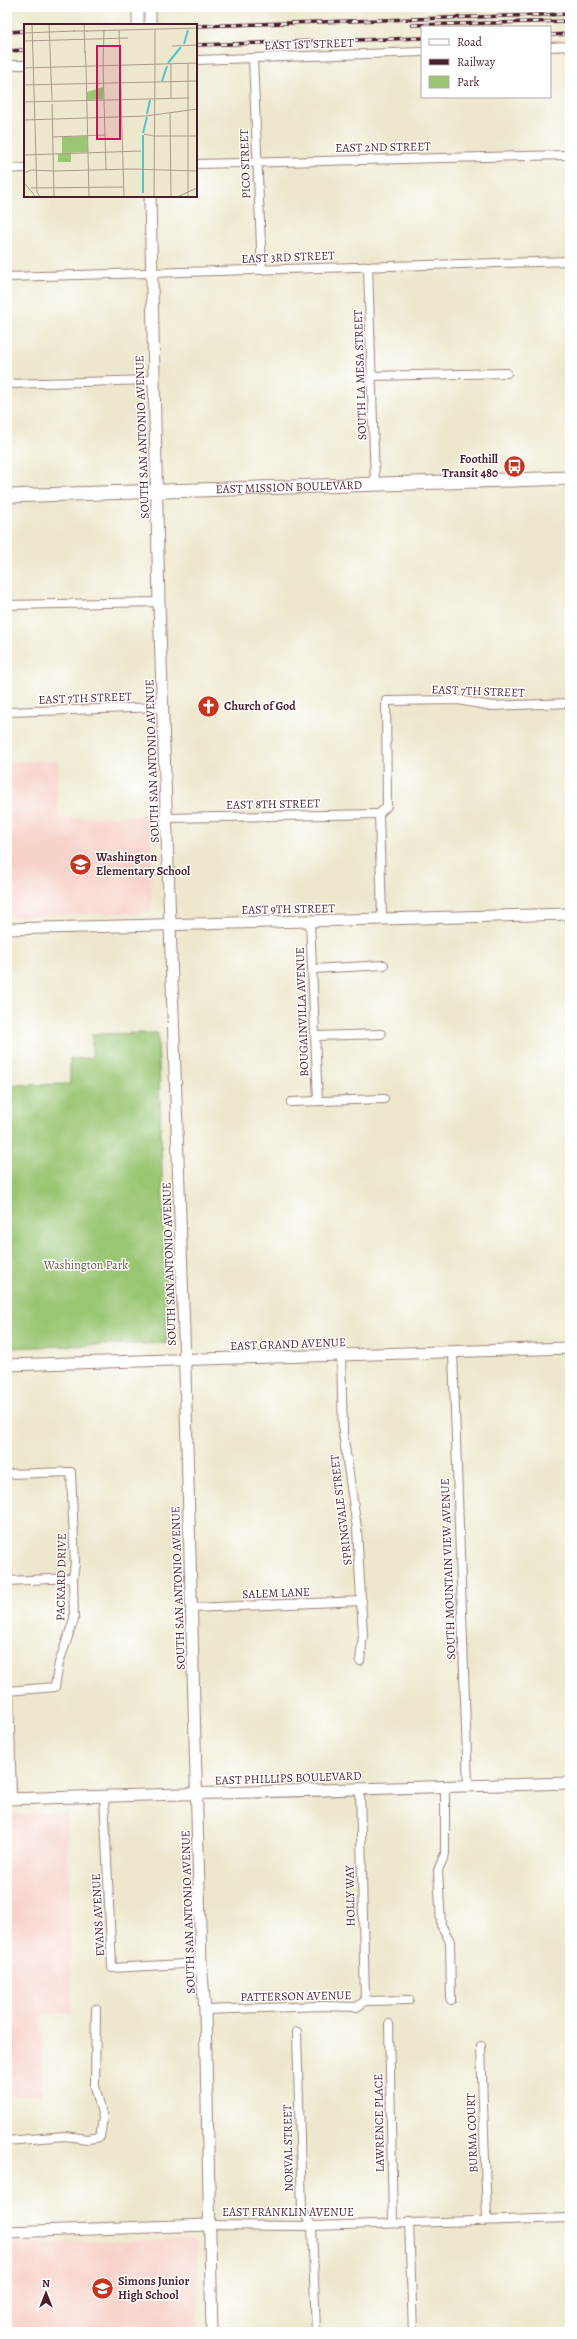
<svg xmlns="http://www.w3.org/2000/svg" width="577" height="2339" viewBox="0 0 577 2339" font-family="Alegreya,serif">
  <rect width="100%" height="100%" fill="#fff"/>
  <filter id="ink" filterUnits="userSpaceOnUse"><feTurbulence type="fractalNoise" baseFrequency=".025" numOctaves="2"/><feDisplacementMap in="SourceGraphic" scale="8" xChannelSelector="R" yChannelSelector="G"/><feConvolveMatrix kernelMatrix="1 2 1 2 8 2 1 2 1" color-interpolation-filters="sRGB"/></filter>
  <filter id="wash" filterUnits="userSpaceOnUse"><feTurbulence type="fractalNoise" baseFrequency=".012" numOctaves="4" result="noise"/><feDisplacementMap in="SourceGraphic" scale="16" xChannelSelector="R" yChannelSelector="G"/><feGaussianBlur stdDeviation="0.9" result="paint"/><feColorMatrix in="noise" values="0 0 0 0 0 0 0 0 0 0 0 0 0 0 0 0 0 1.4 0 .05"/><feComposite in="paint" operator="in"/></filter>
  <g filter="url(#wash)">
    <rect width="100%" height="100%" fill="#ede8cd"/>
    <g fill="#f7d1c8">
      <path d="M 58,760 L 58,818 L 151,815 L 152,912 L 7,917 L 7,762 Z"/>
      <path d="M 67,1813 L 72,2013 L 42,2014 L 42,2095 L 7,2096 L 7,1814 Z"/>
      <path d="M 193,2239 L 196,2244 L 199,2332 L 7,2332 L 7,2243 Z"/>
    </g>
    <path fill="#9ac673" stroke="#72724f" d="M 158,1033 L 167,1343 L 7,1348 L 7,1088 L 15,1085 L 70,1084 L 70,1059 L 92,1058 L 92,1034 Z"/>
  </g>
  <g filter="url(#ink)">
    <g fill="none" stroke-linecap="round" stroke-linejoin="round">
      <defs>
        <g id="street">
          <path d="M 550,47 L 570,46"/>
          <path d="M 253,58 L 262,270"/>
          <path d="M 196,60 L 422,52"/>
          <path d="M 7,65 L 25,65"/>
          <path d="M 196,164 L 570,155"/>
          <path d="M 7,169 L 25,168"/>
          <path d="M 368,266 L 375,484"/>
          <path d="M 7,277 L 570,261"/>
          <path d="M 371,376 L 507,373"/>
          <path d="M 7,384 L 153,380"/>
          <path d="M 7,605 L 159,602"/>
          <path d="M 7,712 L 163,707"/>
          <path d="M 167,818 L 379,814"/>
          <path d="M 382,918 L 379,814 L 387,806 L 386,701 L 458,700 L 491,706 L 570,703"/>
          <path d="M 310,922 L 318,1101"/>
          <path d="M 313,969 L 384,965"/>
          <path d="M 316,1036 L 381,1034"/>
          <path d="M 291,1102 L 384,1099"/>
          <path d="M 453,1352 L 468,1786"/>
          <path d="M 341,1356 L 343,1433 L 357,1528 L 363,1635 L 360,1661"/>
          <path d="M 7,1474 L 71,1472 L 75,1563 L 73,1578 L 74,1619 L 59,1663 L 55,1687 L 7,1691"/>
          <path d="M 7,1581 L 73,1578"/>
          <path d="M 191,1608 L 362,1601"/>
          <path d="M 9,1691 L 12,1799"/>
          <path d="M 445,1787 L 445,1854 L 438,1870 L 441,1925 L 450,1941 L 451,2000"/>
          <path d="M 360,1790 L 365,2001"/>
          <path d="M 104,1796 L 112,1968 L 201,1963"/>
          <path d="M 205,2010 L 323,2006 L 357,2007 L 365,2001 L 409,2000"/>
          <path d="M 389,2024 L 393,2223"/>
          <path d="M 297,2032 L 302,2210 L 312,2226 L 316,2332"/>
          <path d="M 481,2046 L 487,2219"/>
          <path d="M 7,2141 L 65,2136 L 88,2139 L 100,2137 L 103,2118 L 95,2086 L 96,2009"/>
          <path d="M 409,2222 L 413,2332"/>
          <path d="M 208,2225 L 312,2226 L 570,2218"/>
        </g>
        <g id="secondary">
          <path d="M 147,7 L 150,11 L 150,25"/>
          <path d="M 138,25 L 138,11 L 140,7"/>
          <path d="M 150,196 L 159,602 L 184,1334 L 201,1963 L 205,2010 L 212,2332"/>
          <path d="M 7,929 L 570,914"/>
          <path d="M 7,1365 L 570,1348"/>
          <path d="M 7,1799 L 570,1783"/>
          <path d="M 7,2232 L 208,2225"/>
        </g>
        <g id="primary">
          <path id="s1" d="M 7,496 L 570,478"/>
        </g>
      </defs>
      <use href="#street" stroke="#9c847c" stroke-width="10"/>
      <use href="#secondary" stroke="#9c847c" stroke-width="13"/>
      <use href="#primary" stroke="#9c847c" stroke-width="15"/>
      <use href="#street" stroke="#fff" stroke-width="8"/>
      <use href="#secondary" stroke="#fff" stroke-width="11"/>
      <use href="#primary" stroke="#fff" stroke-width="13"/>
      <defs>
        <g id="rail">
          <path d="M 412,25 L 570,21"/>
          <path d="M 196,26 L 570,14"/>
          <path d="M 7,32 L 25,31"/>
          <path d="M 550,35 L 570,34"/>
          <path d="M 196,45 L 422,38"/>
          <path d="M 7,51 L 25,50"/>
        </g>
      </defs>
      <use href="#rail" stroke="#4a1f2b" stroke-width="3.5"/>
      <use href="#rail" stroke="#fff" stroke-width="2" stroke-dasharray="6" stroke-linecap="butt"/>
    </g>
  </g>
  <defs>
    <symbol id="bus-disc" viewBox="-11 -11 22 22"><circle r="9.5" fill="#c8321e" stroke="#fff"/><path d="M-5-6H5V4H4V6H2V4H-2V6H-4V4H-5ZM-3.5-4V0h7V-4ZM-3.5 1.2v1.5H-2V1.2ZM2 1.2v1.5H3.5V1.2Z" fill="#fff"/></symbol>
    <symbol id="church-disc" viewBox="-11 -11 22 22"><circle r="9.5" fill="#c8321e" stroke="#fff"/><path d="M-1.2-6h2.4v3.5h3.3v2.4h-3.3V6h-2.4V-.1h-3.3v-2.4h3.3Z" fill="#fff"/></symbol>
    <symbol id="school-disc" viewBox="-11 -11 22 22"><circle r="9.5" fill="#c8321e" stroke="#fff"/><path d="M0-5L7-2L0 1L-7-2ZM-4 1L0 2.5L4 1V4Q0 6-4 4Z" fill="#fff"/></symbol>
  </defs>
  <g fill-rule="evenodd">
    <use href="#bus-disc" x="502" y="454" width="25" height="25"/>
    <use href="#church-disc" x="196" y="694" width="25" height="25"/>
    <use href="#school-disc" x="68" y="852" width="25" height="25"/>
    <use href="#school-disc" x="90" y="2276" width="25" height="25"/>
  </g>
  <g text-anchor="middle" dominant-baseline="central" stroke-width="3" stroke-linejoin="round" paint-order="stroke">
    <g font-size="12" fill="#4a1f2b" stroke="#fff">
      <text transform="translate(309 44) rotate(-2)">EAST 1ST STREET</text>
      <text transform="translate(383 147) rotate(-1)">EAST 2ND STREET</text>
      <text transform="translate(245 164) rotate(-92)">PICO STREET</text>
      <text transform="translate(288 257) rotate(-2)">EAST 3RD STREET</text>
      <text transform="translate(360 375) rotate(-92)">SOUTH LA MESA STREET</text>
      <text transform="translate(142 437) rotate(-92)">SOUTH SAN ANTONIO AVENUE</text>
      <text stroke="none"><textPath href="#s1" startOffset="282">EAST MISSION BOULEVARD</textPath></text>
      <text transform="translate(478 691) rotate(2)">EAST 7TH STREET</text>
      <text transform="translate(85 698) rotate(-2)">EAST 7TH STREET</text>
      <text transform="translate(152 761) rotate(-92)">SOUTH SAN ANTONIO AVENUE</text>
      <text transform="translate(273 804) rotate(-1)">EAST 8TH STREET</text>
      <text transform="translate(288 909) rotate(-1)">EAST 9TH STREET</text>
      <text transform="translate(302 1012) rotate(-92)">BOUGAINVILLA AVENUE</text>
      <text transform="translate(169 1264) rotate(-92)">SOUTH SAN ANTONIO AVENUE</text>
      <text transform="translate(288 1344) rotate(-2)">EAST GRAND AVENUE</text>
      <text transform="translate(341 1510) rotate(-97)">SPRINGVALE STREET</text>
      <text transform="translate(448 1569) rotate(-92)">SOUTH MOUNTAIN VIEW AVENUE</text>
      <text transform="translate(61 1577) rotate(-89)">PACKARD DRIVE</text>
      <text transform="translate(178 1588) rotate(-92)">SOUTH SAN ANTONIO AVENUE</text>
      <text transform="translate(276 1593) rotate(-2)">SALEM LANE</text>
      <text transform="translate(288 1778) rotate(-2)">EAST PHILLIPS BOULEVARD</text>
      <text transform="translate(350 1896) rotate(-91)">HOLLY WAY</text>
      <text transform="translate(188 1912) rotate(-92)">SOUTH SAN ANTONIO AVENUE</text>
      <text transform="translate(98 1915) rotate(-93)">EVANS AVENUE</text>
      <text transform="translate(296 1996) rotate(-1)">PATTERSON AVENUE</text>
      <text transform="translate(379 2123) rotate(-91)">LAWRENCE PLACE</text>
      <text transform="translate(472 2133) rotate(-92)">BURMA COURT</text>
      <text transform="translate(288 2148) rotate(-91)">NORVAL STREET</text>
      <text x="288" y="2212">EAST FRANKLIN AVENUE</text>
    </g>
    <g font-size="12" font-weight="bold" fill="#4a1f2b" stroke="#fff" text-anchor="start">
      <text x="498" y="459" text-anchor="end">Foothill<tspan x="498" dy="14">Transit 480</tspan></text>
      <text x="224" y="706">Church of God</text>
      <text x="96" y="857">Washington<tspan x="96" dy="14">Elementary School</tspan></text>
      <text x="118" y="2281">Simons Junior<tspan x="118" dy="14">High School</tspan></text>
    </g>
    <g font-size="12" fill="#665944" stroke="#fff">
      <text x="86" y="1265">Washington Park</text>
    </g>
  </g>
  <g transform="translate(24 24)">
    <rect width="173" height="173" fill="#ede8cd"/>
    <path d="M 79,63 L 79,75 L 63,76 L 63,68 ZM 63,112 L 64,128 L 38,129 L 38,113 ZM 34,130 L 47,130 L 47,138 L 34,138 Z" fill="#9ac673"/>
    <path fill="none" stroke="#56c1d0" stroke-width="2" d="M 160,20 L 164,6M 144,39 L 157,23M 138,57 L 143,42M 123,90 L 126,76M 119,109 L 123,93M 119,169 L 119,111"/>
    <path fill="none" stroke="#ac988c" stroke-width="1" d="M 8,0 L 13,168 L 16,173M 25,0 L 28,76M 60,0 L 61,29M 131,5 L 131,40M 95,6 L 100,173M 49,7 L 64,7M 63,7 L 173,4M 0,9 L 51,7M 0,17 L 104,14M 148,22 L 173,21M 61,27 L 62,42M 147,39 L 147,74M 164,39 L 164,173M 79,41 L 82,146M 79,41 L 80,6M 62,42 L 65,173M 0,44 L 173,39M 0,61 L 173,57M 0,78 L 165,74M 28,80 L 30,173M 146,89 L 147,172M 0,96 L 122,92 L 173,85M 120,110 L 129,112 L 173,112M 29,113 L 81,111M 0,131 L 117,127M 30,147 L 108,145 L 173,147M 0,149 L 7,146 L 30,147M 0,159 L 12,173M 7,164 L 100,163M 130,173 L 131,40M 153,173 L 173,164"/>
    <path fill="#c2185b" fill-opacity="0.15" stroke="#c2185b" stroke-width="2" d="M 73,22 L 96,22 L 96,115 L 73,115 Z"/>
    <rect width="173" height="173" fill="none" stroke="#4a1f2b" stroke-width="2"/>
  </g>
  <rect width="577" height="2339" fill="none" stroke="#fff" stroke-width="24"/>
  <rect x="421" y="26" width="130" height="72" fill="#ffffff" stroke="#b7a5aa"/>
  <rect x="429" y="39" width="20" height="6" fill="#ffffff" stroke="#b7a5aa"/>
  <text x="457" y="46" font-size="12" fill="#4a1f2b">Road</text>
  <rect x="429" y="59" width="20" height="6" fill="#4a1f2b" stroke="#b7a5aa"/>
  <text x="457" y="66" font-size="12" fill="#4a1f2b">Railway</text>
  <rect x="429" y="76" width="20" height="12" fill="#9ac673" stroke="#b7a5aa"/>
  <text x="457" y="86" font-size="12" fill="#4a1f2b">Park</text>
  <g transform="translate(46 2293)" stroke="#ffffff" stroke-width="3" paint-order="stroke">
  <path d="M0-3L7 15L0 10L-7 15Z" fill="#4a1f2b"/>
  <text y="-6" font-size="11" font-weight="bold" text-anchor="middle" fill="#4a1f2b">N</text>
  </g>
</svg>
